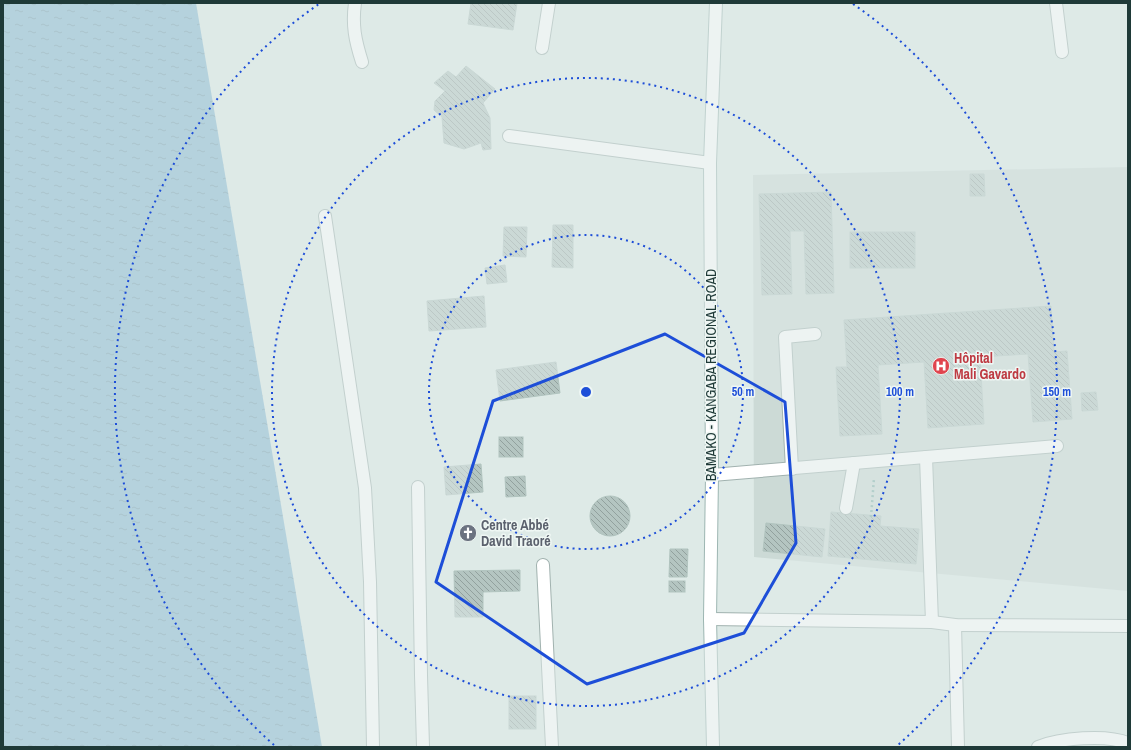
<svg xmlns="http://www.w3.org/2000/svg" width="1131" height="750" viewBox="0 0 1131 750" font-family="'Archivo Narrow',sans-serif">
  <defs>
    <pattern id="water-ripples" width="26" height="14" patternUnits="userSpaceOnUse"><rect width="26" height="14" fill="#84b7d1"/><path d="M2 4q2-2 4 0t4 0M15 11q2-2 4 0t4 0" fill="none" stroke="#6b96ab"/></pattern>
    <pattern id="building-back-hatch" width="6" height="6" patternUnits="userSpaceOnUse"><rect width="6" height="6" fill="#b4c5c1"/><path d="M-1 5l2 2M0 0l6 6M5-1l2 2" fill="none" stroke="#92a19e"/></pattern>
  </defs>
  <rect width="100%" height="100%" fill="#deeae7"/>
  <path fill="#ccdad6" d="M 1128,167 L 1128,591 L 754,557 L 753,175 Z"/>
  <path fill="url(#water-ripples)" d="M 3,3 L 196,3 L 322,747 L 3,747 Z"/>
  <g fill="url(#building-back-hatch)" stroke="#b1c4bf">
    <path d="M 471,3 L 517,3 L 513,30 L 468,24 Z"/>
    <path d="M 466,66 L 495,89 L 483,103 L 490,118 L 491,149 L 483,150 L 481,143 L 464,149 L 444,143 L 442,117 L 434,110 L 435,101 L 445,91 L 434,83 L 448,71 L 456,77 Z"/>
    <path d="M 970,174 L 984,174 L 985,196 L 970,196 Z"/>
    <path d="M 831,192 L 834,293 L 806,294 L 804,231 L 790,231 L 792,294 L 762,295 L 759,194 Z"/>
    <path d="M 553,225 L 573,225 L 573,268 L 552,267 Z"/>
    <path d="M 504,227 L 527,227 L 526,257 L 503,256 Z"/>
    <rect x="850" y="232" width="65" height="36"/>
    <path d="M 505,265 L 507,282 L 487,284 L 485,268 Z"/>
    <path d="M 484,296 L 486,327 L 429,331 L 427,301 Z"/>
    <path d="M 1051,306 L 1054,352 L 1067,351 L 1072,419 L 1033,422 L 1028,354 L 980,357 L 984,424 L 928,428 L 924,362 L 878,365 L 882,434 L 840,436 L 836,367 L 847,367 L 844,320 Z"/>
    <path d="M 556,362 L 560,393 L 500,401 L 496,370 Z"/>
    <path d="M 1096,392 L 1098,410 L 1082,411 L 1081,393 Z"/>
    <rect x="499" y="437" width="24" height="20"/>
    <path d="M 481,464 L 483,492 L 446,495 L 444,467 Z"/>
    <path d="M 525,476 L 526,496 L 506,497 L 505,477 Z"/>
    <circle cx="610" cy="516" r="20"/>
    <path d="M 831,512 L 881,516 L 880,526 L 919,529 L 916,564 L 828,556 Z"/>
    <path d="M 766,523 L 825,529 L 822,557 L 763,551 Z"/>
    <path d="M 670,549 L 688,549 L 687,577 L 669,577 Z"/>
    <path d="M 520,570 L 520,591 L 483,592 L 483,617 L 455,617 L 454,571 Z"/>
    <rect x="669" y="581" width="16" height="11"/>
    <rect x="509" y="696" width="27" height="33"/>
  </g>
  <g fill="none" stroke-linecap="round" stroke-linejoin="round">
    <defs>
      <g id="lane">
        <path d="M 509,136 L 710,163"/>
        <path d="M 926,457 L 932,622"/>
        <path d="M 792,469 L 785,337 L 815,334"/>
        <path d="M 712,475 L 1057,446"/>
        <path d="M 846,508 L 854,463"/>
      </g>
      <g id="street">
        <path d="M 355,3 C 352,25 355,40 362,62"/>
        <path d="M 1056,3 L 1062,52"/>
        <path d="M 542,48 L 549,3"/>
        <path d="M 325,216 L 365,488 L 370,582 L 373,747"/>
        <path d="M 418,487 L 421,675 L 423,747"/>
        <path d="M 543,565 L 552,747"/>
        <path d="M 710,619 L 932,622 L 955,625 L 1128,626"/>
        <path d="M 955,625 L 958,747"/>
        <path d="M 1038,747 C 1060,738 1106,734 1128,743"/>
      </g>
      <path id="secondary" d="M 713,747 L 710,619 L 712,475 L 710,163 L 716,3"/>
    </defs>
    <use href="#lane" stroke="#a1b2af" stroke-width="14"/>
    <use href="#street" stroke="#a1b2af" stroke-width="14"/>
    <use href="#secondary" stroke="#9db6b2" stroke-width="14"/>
    <path stroke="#7eafa8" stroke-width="2.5" stroke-dasharray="2 3" stroke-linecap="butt" d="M 871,517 L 874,478"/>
    <use href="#lane" stroke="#fff" stroke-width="12"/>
    <use href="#street" stroke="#fff" stroke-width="12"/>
    <use href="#secondary" stroke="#fff" stroke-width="12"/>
  </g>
  <path d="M0 0H1131V750H0ZM 665,334 L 785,402 L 796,543 L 744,633 L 587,684 L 436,582 L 493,401 Z" fill="#deeae7" fill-opacity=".55" fill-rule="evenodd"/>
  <path fill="none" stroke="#1d4ed8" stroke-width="3" stroke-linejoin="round" d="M 665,334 L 785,402 L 796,543 L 744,633 L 587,684 L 436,582 L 493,401 Z"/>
  <g fill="none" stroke="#1d4ed8" stroke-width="2" stroke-dasharray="2 4">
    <circle cx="586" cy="392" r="157"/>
    <circle cx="586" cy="392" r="314"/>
    <path d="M274 745A471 471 0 0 1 319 4M853 4A471 471 0 0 1 898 745"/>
  </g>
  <defs>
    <symbol id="hospital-disc" viewBox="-11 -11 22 22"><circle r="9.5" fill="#e0444e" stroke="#eff7f4"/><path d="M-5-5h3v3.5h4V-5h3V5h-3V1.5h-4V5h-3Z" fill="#fff"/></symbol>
    <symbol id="church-disc" viewBox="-11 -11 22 22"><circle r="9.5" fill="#6b7280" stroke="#eff7f4"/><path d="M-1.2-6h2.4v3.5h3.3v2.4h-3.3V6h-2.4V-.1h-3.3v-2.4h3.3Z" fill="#fff"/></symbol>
  </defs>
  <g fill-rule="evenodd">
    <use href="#hospital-disc" x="931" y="356" width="20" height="20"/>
    <use href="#church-disc" x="458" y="523" width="20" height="20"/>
  </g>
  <g text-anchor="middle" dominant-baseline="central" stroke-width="3" stroke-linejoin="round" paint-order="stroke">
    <g font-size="14" font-weight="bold" fill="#be3a42" stroke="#eff7f4" text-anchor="start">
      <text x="954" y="358">Hôpital<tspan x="954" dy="16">Mali Gavardo</tspan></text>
    </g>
    <g font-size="14" fill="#1f3a38" stroke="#eff7f4">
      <text transform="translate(711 375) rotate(-90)">BAMAKO - KANGABA REGIONAL ROAD</text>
    </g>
    <g font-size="14" font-weight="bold" fill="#5b616d" stroke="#eff7f4" text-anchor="start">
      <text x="481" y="525">Centre Abbé<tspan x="481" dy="16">David Traoré</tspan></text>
    </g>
  </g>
  <circle cx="586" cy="392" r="6" fill="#1d4ed8" stroke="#eff7f4" stroke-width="2"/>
  <g font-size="12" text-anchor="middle" font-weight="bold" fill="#1d4ed8" stroke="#eff7f4" stroke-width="3" stroke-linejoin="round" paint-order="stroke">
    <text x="743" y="396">50 m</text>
    <text x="900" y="396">100 m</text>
    <text x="1057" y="396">150 m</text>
  </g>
  <rect width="1131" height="750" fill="none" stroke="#1f3a38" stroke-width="8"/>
</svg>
